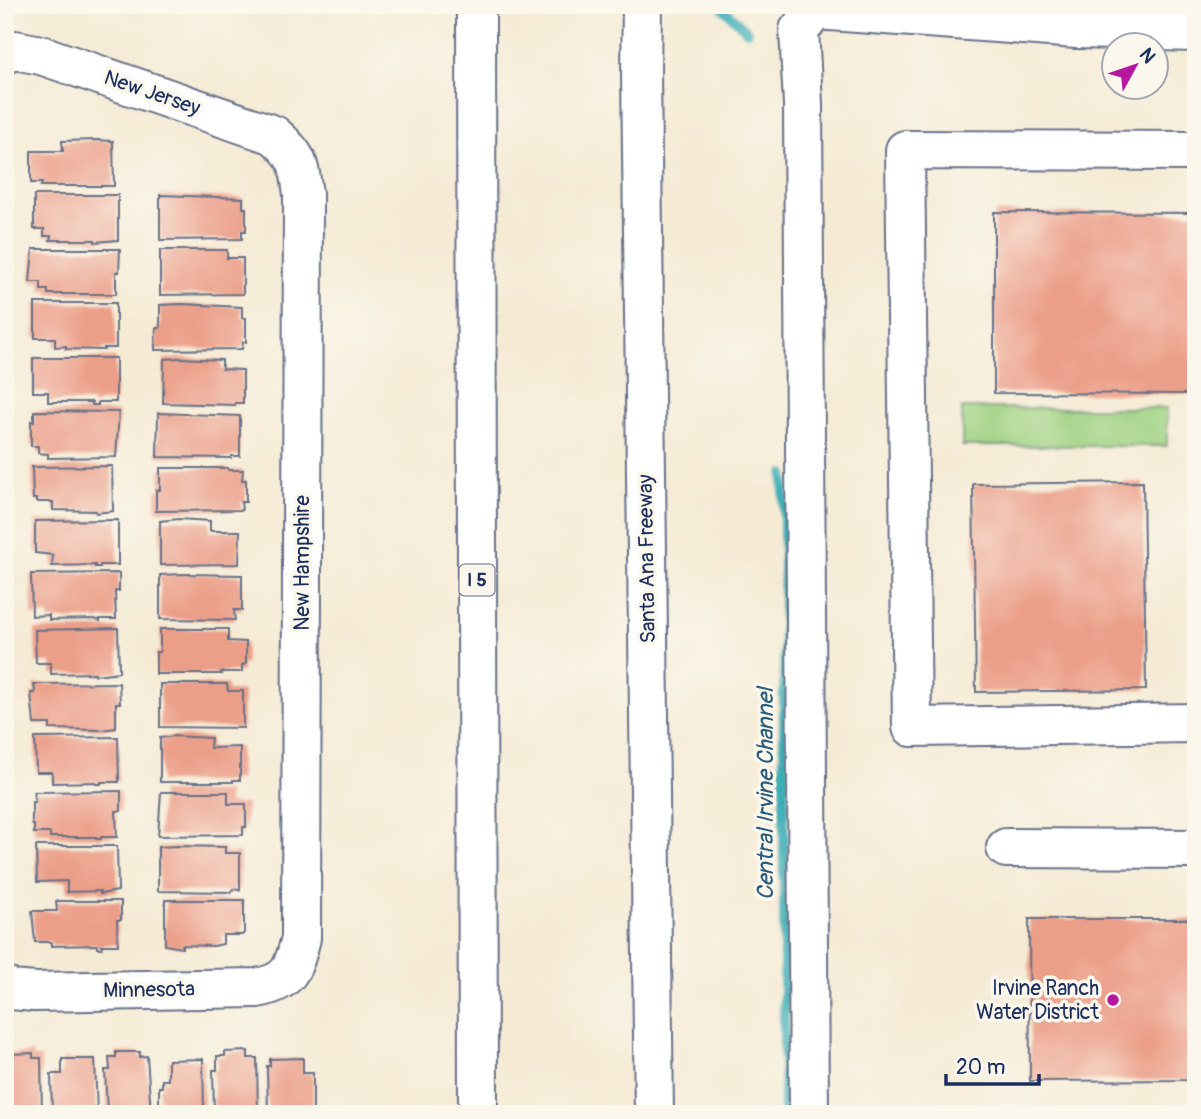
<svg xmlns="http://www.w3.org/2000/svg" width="1201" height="1119" viewBox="0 0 1201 1119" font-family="Pangolin,sans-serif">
  <rect width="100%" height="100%" fill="#fbf7ec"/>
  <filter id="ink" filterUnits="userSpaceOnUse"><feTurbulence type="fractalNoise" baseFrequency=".0143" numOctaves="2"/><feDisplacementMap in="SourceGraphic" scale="14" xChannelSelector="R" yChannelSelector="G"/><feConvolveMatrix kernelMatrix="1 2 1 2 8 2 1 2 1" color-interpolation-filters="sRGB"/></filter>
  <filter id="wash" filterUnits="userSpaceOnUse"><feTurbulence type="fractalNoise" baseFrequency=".00686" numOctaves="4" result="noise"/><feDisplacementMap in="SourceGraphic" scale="28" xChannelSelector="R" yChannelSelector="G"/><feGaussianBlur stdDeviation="1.57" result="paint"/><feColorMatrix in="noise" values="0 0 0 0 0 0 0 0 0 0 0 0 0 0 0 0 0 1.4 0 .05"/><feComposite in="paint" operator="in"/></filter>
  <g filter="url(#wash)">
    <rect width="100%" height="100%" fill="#f5ebd5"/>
    <rect fill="#9fd282" stroke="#5d8070" stroke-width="2" x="962" y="408" width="205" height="38"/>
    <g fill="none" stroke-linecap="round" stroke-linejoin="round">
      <g stroke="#3eafb7" stroke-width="10">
        <path d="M 720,5 L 747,31"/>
        <path d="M 784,1114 L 784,474"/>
      </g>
    </g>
    <g id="blocks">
      <g fill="#eb9e88">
        <path d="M 96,140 L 113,141 L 114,186 L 41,186 L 42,183 L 31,183 L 31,151 L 63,151 L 62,141 Z"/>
        <path d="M 34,195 L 118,195 L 118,240 L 95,242 L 95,240 L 50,240 L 51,236 L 44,236 L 44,229 L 34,229 Z"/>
        <path d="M 160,195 L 243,198 L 243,208 L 246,208 L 246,231 L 242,231 L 242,239 L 160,240 Z"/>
        <path d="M 994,212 L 1196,213 L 1196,394 L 994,393 Z"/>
        <path d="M 33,249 L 120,249 L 119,272 L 116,272 L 116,294 L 48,294 L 48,290 L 41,290 L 41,282 L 30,282 Z"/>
        <path d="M 160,250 L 227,250 L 227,258 L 243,258 L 243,294 L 160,295 Z"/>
        <path d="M 35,303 L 116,303 L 116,348 L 104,348 L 104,350 L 66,349 L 66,346 L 55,347 L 55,338 L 35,338 Z"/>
        <path d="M 182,304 L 242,307 L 242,318 L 246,318 L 246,342 L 243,342 L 242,349 L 155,350 L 156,328 L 160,328 L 160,305 Z"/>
        <path d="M 33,358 L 116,358 L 116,402 L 98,402 L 98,405 L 92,405 L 92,402 L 48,402 L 48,392 L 33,392 Z"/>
        <path d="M 181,358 L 222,360 L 222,369 L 243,370 L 243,403 L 235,403 L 235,405 L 163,403 L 164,359 Z"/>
        <path d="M 34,411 L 119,412 L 116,457 L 48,458 L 48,454 L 38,453 L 38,446 L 31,446 L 31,421 L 34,422 Z"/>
        <path d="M 158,413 L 240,416 L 240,456 L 231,456 L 231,458 L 157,457 Z"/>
        <path d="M 112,466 L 113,511 L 96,513 L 96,511 L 53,510 L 53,502 L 36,502 L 36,499 L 33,499 L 32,467 Z"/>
        <path d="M 160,468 L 228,468 L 228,470 L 243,470 L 242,480 L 246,480 L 246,502 L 241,502 L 242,510 L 156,511 L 156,490 L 160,490 Z"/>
        <path d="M 1143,482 L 1146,690 L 976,692 L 973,484 Z"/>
        <path d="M 178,519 L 210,521 L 210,531 L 240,531 L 239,564 L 160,565 L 160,521 Z"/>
        <path d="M 118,520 L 118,565 L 100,565 L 100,567 L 95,567 L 95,565 L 52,566 L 53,555 L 35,553 L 35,521 Z"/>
        <path d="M 119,573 L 119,591 L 115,591 L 116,619 L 100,619 L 100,621 L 95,619 L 49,620 L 49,615 L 32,616 L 31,574 Z"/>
        <path d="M 185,574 L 242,575 L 242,610 L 234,610 L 235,620 L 160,619 L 160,575 Z"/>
        <path d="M 118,628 L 119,672 L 95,675 L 95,673 L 51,674 L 51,663 L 36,663 L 35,630 Z"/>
        <path d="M 160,629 L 228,629 L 228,641 L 246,642 L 246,664 L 242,665 L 242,672 L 221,672 L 222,674 L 156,674 L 156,652 L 160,652 Z"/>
        <path d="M 119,683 L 120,703 L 116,703 L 116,728 L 101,730 L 50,729 L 50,724 L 34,724 L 31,693 L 35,693 L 34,684 Z"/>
        <path d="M 160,684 L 227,684 L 228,691 L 243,691 L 243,728 L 160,727 Z"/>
        <path d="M 173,736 L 211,738 L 210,748 L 240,747 L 240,780 L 233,780 L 233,782 L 160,782 L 160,738 Z"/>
        <path d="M 118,737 L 119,782 L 101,782 L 101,784 L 96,784 L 96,782 L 52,783 L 52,772 L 36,772 L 35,738 Z"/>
        <path d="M 121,791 L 121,811 L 116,811 L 117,837 L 101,837 L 101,839 L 96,839 L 96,837 L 50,837 L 50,833 L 34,833 L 34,825 L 32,825 L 32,802 L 35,802 L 34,792 Z"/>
        <path d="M 161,792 L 228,792 L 228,804 L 246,804 L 246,827 L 243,827 L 243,835 L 158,836 Z"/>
        <path d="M 36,846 L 117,846 L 118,891 L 100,894 L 100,891 L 67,892 L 67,881 L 37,882 Z"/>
        <path d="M 177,846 L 225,847 L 225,853 L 240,853 L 240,890 L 233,889 L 232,892 L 158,891 L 158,847 Z"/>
        <path d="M 165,900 L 244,900 L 244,933 L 242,935 L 223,935 L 223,944 L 214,946 L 182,945 L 182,948 L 165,945 Z"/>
        <path d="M 56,901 L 121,901 L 121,920 L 117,920 L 118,945 L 102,945 L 102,948 L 97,948 L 97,945 L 51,946 L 51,942 L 35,942 L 32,911 L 57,911 Z"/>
        <path d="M 1029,919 L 1196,919 L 1196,1080 L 1030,1081 Z"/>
        <path d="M 248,1051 L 248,1058 L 257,1058 L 258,1114 L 214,1114 L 213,1070 L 217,1070 L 217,1056 L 225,1056 L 225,1052 Z"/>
        <path d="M 116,1052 L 140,1052 L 140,1057 L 147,1056 L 151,1114 L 107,1114 L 105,1070 L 110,1070 L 109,1057 L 116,1057 Z"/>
        <path d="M 33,1053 L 33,1058 L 41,1058 L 42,1114 L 5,1114 L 5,1058 L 9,1058 L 9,1054 Z"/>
        <path d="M 303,1058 L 303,1073 L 313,1073 L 313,1114 L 268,1114 L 267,1066 L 270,1066 L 270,1059 Z"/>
        <path d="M 62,1059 L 95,1059 L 97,1114 L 52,1114 L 51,1074 L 62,1074 Z"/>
        <path d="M 203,1059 L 204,1114 L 159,1114 L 159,1087 L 162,1087 L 162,1080 L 168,1080 L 168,1060 Z"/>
      </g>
    </g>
  </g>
  <g filter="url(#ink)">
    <use href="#blocks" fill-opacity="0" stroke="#677188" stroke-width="2"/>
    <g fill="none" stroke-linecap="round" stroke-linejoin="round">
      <defs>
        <g id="minor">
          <path d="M 5,54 L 15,50 L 41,55 L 274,135 C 299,157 299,163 303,195 L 301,938 C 293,969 290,982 257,988 L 35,992 L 11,990 L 5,986"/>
          <path d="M 1196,151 L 905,150 L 912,727 L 1196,723"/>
          <path d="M 1006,848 L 1196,849"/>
          <path d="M 809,1114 L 803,104 L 799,30 L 816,10 L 1077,29 L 1196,32"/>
        </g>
        <g id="highway">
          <path d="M 476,5 L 478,1114"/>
          <path d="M 642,5 L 641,72 L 654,1114"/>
        </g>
      </defs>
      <use href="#minor" stroke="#677188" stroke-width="42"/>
      <use href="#highway" stroke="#677188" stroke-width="42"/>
      <use href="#minor" stroke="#fff" stroke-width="38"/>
      <use href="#highway" stroke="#fff" stroke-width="38"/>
    </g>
  </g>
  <circle fill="#b5179e" stroke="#fbf7ec" stroke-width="2.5" cx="1113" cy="1000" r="7"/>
  <g text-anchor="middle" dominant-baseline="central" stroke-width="7" stroke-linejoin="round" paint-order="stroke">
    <rect fill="#fbf7ec" stroke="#5e6b89" stroke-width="2" x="459.5" y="564.5" width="35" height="31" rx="5"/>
    <g font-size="19" font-weight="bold" fill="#1b2f5e">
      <text x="477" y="580">I 5</text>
    </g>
    <g font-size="21" fill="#1b2f5e" stroke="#fbf7ec">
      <text transform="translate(152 93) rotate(19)">New Jersey</text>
      <text transform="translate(647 559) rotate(-91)">Santa Ana Freeway</text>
      <text transform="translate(302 563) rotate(-90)">New Hampshire</text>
      <text transform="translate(149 990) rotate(-1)">Minnesota</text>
    </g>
    <g font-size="21" fill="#1b2f5e" stroke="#fbf7ec" text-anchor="end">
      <text x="1099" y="988">Irvine Ranch<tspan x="1099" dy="24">Water District</tspan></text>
    </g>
    <g font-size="23" font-style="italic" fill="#275c7d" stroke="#fbf7ec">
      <text transform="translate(765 794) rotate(-90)">Central Irvine Channel</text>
    </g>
  </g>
  <rect width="1201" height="1119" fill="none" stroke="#fbf7ec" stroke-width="28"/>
  <g transform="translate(1135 66) rotate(50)"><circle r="33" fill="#fbf7ec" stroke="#a1a7b3" stroke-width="2"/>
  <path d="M0-5L12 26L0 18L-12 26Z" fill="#b5179e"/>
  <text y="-10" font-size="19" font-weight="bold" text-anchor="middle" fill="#1b2f5e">N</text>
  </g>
  <path d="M946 1074v10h93v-10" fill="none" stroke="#1b2f5e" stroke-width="3.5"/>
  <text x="956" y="1074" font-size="21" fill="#1b2f5e" stroke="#fbf7ec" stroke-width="5" paint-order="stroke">20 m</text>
</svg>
